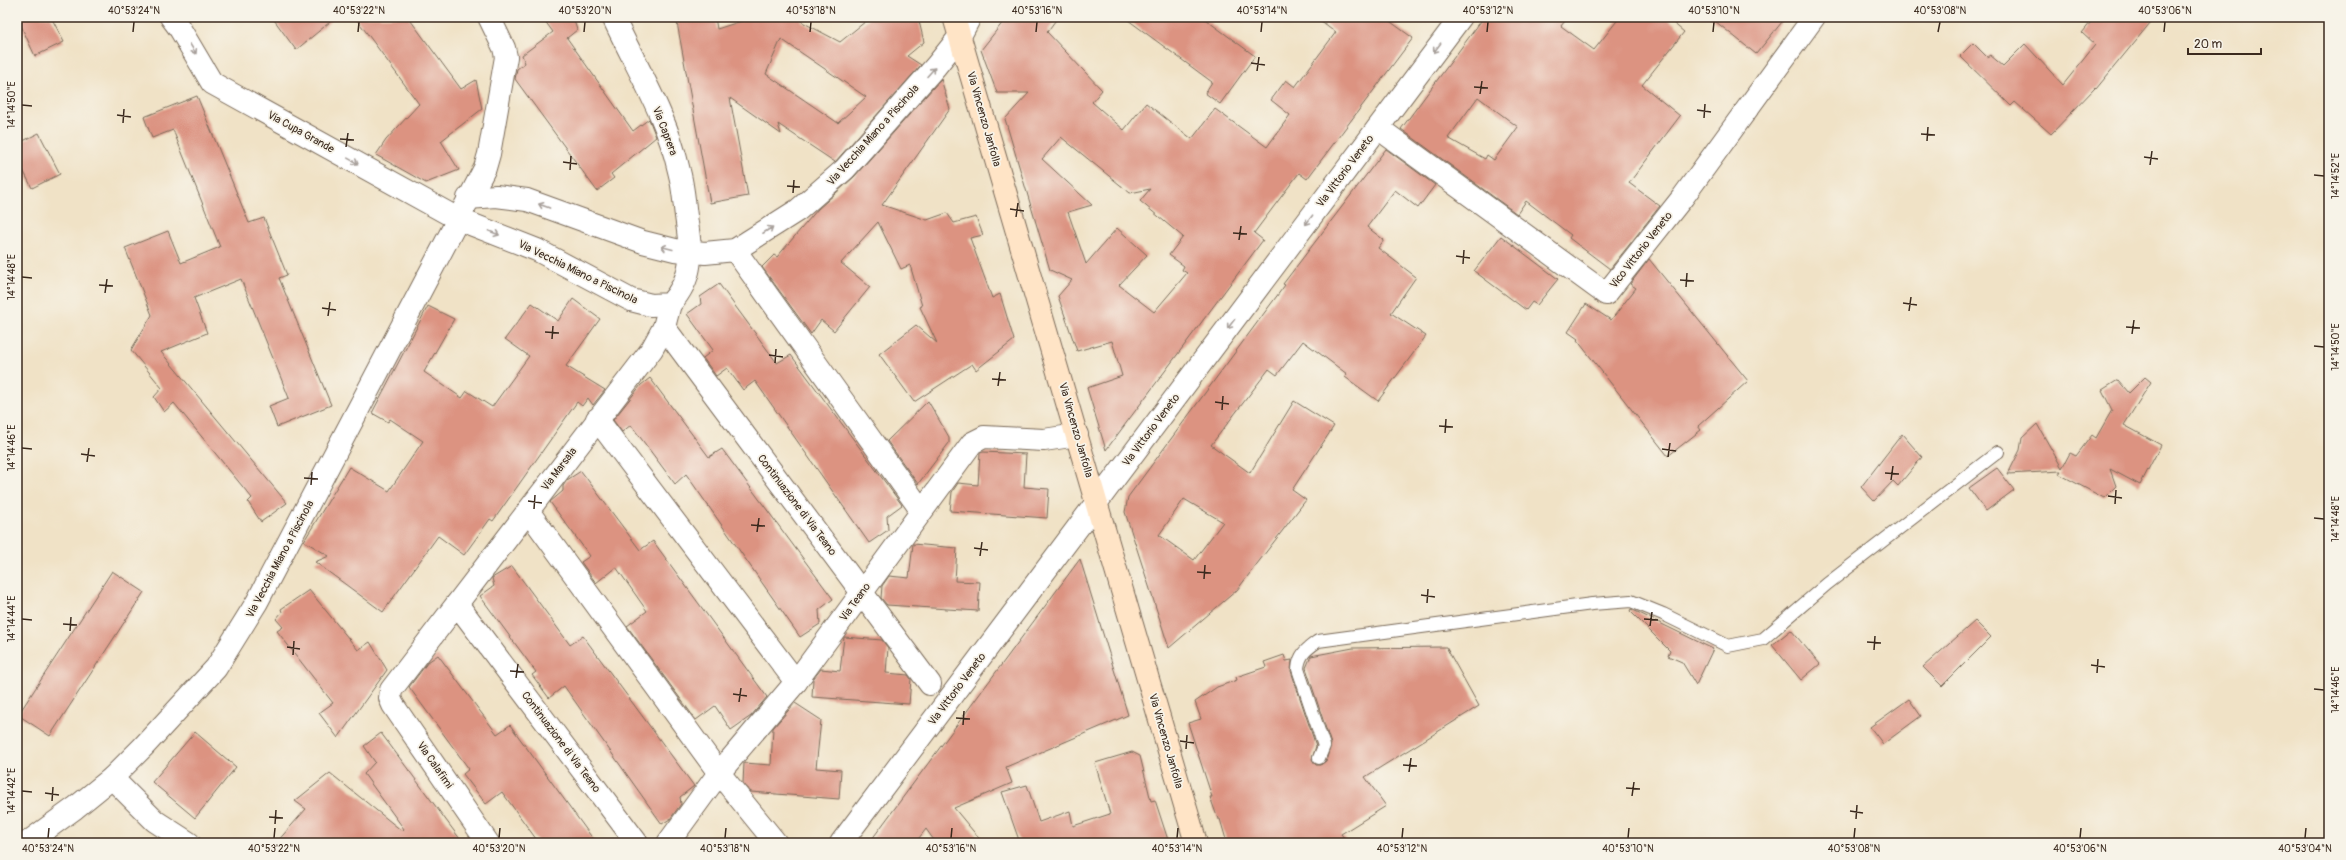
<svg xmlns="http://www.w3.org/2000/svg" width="2346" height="860" viewBox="0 0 2346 860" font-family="Pangolin,sans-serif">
  <rect width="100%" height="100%" fill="#f7f3e8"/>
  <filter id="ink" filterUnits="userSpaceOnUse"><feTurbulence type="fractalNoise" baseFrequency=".025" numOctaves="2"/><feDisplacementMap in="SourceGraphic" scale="8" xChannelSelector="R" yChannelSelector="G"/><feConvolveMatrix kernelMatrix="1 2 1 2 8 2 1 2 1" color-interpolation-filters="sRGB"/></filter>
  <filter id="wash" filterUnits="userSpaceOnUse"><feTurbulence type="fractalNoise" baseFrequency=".012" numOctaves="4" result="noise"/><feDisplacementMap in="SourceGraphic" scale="16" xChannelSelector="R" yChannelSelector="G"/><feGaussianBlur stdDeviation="0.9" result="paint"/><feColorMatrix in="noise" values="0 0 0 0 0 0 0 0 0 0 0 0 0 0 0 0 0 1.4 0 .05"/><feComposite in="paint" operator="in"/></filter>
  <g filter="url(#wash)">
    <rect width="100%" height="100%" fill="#f0e2c6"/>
    <g id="blocks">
      <g fill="#dc9381" fill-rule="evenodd">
        <path d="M 17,17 L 51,17 L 64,42 L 35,56 Z"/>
        <path d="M 272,17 L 336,17 L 296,50 Z"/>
        <path d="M 355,17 L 408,17 L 461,89 L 476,80 L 482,109 L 441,141 L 459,170 L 426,183 L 376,155 L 386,140 L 419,104 Z"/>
        <path d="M 542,17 L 573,17 L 577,30 L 567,38 L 633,131 L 649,119 L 656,137 L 611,174 L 614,178 L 597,191 L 515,79 L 517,69 L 525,63 L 522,55 L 553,32 Z"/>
        <path d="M 676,17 L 715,17 L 717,29 L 751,18 L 749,17 L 801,17 L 802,22 L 840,42 L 871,17 L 918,17 L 924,42 L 907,56 L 921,65 L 835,162 L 778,124 L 781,134 L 730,98 L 748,196 L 710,203 ZM 781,39 L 866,97 L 838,123 L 766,74 Z"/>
        <path d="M 1007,17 L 1058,17 L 1047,32 L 1102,90 L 1092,102 L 1124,130 L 1146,103 L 1192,139 L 1215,109 L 1267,147 L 1290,115 L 1271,100 L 1286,80 L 1295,87 L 1336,32 L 1316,17 L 1384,17 L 1413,38 L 1307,179 L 1299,173 L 1254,233 L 1263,240 L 1106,450 L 1087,388 L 1122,376 L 1112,341 L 1077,351 L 1058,296 L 1072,280 L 1050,270 L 1005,119 L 1029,93 L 997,93 L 981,50 ZM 1061,137 L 1130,193 L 1150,189 L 1140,201 L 1183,237 L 1169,255 L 1184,266 L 1182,270 L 1187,273 L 1154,312 L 1119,285 L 1147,255 L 1117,228 L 1086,264 L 1068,212 L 1092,205 L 1042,159 Z"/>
        <path d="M 1124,17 L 1202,17 L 1255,56 L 1220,104 L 1205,93 L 1212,82 Z"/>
        <path d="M 1484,17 L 1568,17 L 1561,26 L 1594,50 L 1620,17 L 1666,17 L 1684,32 L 1642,85 L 1680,116 L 1629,183 L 1660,206 L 1610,269 L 1569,238 L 1571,235 L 1526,201 L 1517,214 L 1401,129 ZM 1478,97 L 1518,127 L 1494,160 L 1487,155 L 1485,159 L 1448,138 Z"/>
        <path d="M 1710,17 L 1786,17 L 1756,54 Z"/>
        <path d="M 2095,17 L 2155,17 L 2096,89 L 2095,88 L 2051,134 L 2015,102 L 2011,106 L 1960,56 L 1973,43 L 1987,57 L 1990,55 L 2003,66 L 2025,44 L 2063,85 L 2095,45 L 2082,33 Z"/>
        <path d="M 941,79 L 950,109 L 882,205 L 927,220 L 947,213 L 954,223 L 976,217 L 983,235 L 970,238 L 992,298 L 1000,294 L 1014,340 L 976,370 L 972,364 L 914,402 L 879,354 L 916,325 L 937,343 L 920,307 L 922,306 L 910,265 L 901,269 L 878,222 L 841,263 L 870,287 L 834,331 L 821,320 L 811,334 L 762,267 L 774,255 L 777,257 L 818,209 L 854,177 Z"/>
        <path d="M 197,96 L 249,223 L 264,218 L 287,275 L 279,278 L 331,405 L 277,427 L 269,406 L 289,398 L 241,279 L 194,298 L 207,333 L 161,352 L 287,503 L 261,522 L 248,502 L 252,498 L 174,403 L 164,412 L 154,397 L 162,388 L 131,350 L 152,315 L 125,248 L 168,231 L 181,263 L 220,247 L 173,130 L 152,138 L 144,117 Z"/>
        <path d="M 39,133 L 60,174 L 32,188 L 17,158 L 17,144 Z"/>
        <path d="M 1386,149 L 1435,185 L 1418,208 L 1395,190 L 1367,227 L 1384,240 L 1378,248 L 1416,277 L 1391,313 L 1426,336 L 1378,401 L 1345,377 L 1347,374 L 1303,341 L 1277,375 L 1269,369 L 1211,445 L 1250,473 L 1294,401 L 1334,426 L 1292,490 L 1306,500 L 1237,590 L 1169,648 L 1125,512 L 1128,497 L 1285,285 L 1283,284 ZM 1184,499 L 1223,522 L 1194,560 L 1159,535 Z"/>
        <path d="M 1501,236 L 1558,279 L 1537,305 L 1532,302 L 1526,310 L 1474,271 Z"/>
        <path d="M 1649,259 L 1748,381 L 1698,426 L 1701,430 L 1668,456 L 1577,340 L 1578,339 L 1568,332 L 1586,304 L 1611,320 L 1636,288 L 1630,284 Z"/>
        <path d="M 719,284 L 777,363 L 791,355 L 902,505 L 887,516 L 888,530 L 869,543 L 755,381 L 743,390 L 727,368 L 716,376 L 703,358 L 713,350 L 687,314 L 701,304 L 700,297 Z"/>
        <path d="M 573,299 L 600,319 L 566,366 L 605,390 L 593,405 L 588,398 L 582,406 L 577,402 L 493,521 L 490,519 L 464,555 L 438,536 L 383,612 L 315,562 L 329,556 L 304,541 L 349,467 L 389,491 L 423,441 L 390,419 L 388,422 L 372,413 L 428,306 L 454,319 L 424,372 L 462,398 L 467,391 L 492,407 L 529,356 L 505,339 L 532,303 L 558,321 Z"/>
        <path d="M 2145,377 L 2151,382 L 2124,425 L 2161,445 L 2140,485 L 2110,469 L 2116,486 L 2104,498 L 2059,474 L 2061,471 L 2008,474 L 2020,450 L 2022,438 L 2037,424 L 2062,468 L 2070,453 L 2076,456 L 2092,435 L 2096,438 L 2112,410 L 2102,390 L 2118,380 L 2129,393 Z"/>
        <path d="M 650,378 L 709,457 L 722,449 L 833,599 L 819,610 L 820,624 L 800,637 L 686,474 L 675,484 L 631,425 L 622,432 L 613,420 L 641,385 Z"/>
        <path d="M 928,401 L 949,437 L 949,443 L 918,484 L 887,441 Z"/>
        <path d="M 1902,434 L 1922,457 L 1898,486 L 1893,481 L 1874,501 L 1861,487 Z"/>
        <path d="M 983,452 L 1026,454 L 1024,487 L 1049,489 L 1047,518 L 950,511 L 952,492 L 958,483 L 978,485 L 980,453 Z"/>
        <path d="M 1997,468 L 2014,490 L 1986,511 L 1969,488 Z"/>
        <path d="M 581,471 L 640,550 L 653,541 L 767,697 L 751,716 L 731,730 L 715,706 L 696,720 L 627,626 L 647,611 L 616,567 L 596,583 L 581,562 L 590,556 L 550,502 L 563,491 L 563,486 L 567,480 Z"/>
        <path d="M 913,544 L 957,548 L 955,581 L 980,582 L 978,611 L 887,605 L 881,598 L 882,586 L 889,576 L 909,578 Z"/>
        <path d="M 1080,559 L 1128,715 L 1006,767 L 1012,783 L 954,808 L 983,843 L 936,843 L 926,829 L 915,843 L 869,843 Z"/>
        <path d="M 512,566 L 570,645 L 583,636 L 694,786 L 680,797 L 681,804 L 670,819 L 662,824 L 564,686 L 549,698 L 532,675 L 536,672 L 480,596 L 494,586 L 492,578 Z"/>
        <path d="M 112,571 L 144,592 L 50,736 L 18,715 Z"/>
        <path d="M 309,590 L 358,650 L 370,642 L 387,670 L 338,738 L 319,713 L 333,703 L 277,631 L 283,627 L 276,619 L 282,612 L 281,609 Z"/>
        <path d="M 1631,609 L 1713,649 L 1696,685 L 1682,662 L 1668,656 L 1670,651 L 1630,611 Z"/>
        <path d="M 1975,621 L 1991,637 L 1942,686 L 1923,667 Z"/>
        <path d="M 1791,630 L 1820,664 L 1801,680 L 1772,645 Z"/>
        <path d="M 844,637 L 882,640 L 888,648 L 886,673 L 908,675 L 911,679 L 909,704 L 812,697 L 813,679 L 821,669 L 840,671 Z"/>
        <path d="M 1446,647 L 1479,706 L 1365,777 L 1386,806 L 1341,834 L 1348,843 L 1227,843 L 1220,819 L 1218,819 L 1210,797 L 1212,797 L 1188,723 L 1201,719 L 1195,702 L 1217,687 L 1237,680 L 1236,677 L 1266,667 L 1264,662 L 1284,655 L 1286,661 L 1292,660 L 1291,671 L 1316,746 L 1312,759 L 1316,765 L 1320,765 L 1326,761 L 1331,744 L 1306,668 L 1311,656 L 1353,648 Z"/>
        <path d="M 438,655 L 497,734 L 510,725 L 596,843 L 539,843 L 502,792 L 486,804 L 463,774 L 469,769 L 409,687 L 428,662 Z"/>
        <path d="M 1909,699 L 1921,716 L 1883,744 L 1870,727 Z"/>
        <path d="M 795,703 L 821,720 L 816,768 L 841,770 L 839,799 L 751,792 L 743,783 L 744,763 L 771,765 L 773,728 Z"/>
        <path d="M 195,732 L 236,767 L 195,818 L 152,782 Z"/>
        <path d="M 381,733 L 463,843 L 276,843 L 306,809 L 295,801 L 330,773 L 402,831 L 404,829 L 364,774 L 375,762 L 364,746 Z"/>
        <path d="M 1132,752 L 1140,756 L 1151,801 L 1155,800 L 1169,843 L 1020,843 L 1002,792 L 1027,785 L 1039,822 L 1070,811 L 1073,826 L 1110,814 L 1095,763 Z"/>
      </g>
    </g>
  </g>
  <g filter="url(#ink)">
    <use href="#blocks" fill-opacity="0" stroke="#7a6a59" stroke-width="1"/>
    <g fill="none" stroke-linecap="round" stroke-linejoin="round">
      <defs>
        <path id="lane" d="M 1319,758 L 1324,746 L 1298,669 C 1299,654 1307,649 1318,641 L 1592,604 L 1631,601 L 1663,614 L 1728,646 L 1763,639 L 1827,584 L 1998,452"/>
        <g id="street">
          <path d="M 171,17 L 180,29 L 212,83 L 458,219 L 537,250 L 631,300 L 651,305 L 670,304 C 696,275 691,251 686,216 C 684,201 683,185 679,171 C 667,116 636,67 613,17"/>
          <path d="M 1378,128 L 1606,294 L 1683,197 L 1814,17"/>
          <path d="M 468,198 L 496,196 L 527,200 L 643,242 L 675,250 L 705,253 L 735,250 L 798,210 L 845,169 L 936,66 L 960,36 L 970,17"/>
          <path d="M 735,250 L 921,510"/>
          <path d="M 664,327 L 930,684"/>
          <path d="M 597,419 L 796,682"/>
          <path d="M 528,511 L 719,773 L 776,843"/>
          <path d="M 457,604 L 637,843"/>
          <path d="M 112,778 L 155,821 L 189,843"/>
          <path d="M 27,843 L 75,808 L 112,778 L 143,747 L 216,668 L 257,602 L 485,168 L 489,154 L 506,57 L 504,48 L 489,17"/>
          <path d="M 488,843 L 393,705 L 390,698 L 391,690 L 652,349 L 664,327 L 670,304"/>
          <path d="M 668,843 L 719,773 L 796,682 L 972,443 L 984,437 L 1044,440 L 1077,435"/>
          <path d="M 841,843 L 1461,17"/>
        </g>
        <path id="secondary" d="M 954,17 L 1196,843"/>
      </defs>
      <use href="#lane" stroke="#7a6a59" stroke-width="14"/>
      <use href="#street" stroke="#7a6a59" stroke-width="24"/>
      <use href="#secondary" stroke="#7a6a59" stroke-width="24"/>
      <use href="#lane" stroke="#fff" stroke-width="12"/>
      <use href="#street" stroke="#fff" stroke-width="22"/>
      <use href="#secondary" stroke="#ffe4c6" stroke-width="22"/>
    </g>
    <defs><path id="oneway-shaft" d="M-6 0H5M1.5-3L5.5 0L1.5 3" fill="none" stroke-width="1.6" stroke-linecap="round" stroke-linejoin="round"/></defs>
    <g stroke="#a79f9a">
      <use href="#oneway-shaft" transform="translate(1437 48) rotate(127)"/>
      <use href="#oneway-shaft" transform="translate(193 49) rotate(58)"/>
      <use href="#oneway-shaft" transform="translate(931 72) rotate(-48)"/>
      <use href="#oneway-shaft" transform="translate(353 161) rotate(29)"/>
      <use href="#oneway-shaft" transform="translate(544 206) rotate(-160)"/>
      <use href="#oneway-shaft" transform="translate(1309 220) rotate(127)"/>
      <use href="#oneway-shaft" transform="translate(768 230) rotate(-33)"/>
      <use href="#oneway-shaft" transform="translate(494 233) rotate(21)"/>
      <use href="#oneway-shaft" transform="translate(667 248) rotate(-166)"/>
      <use href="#oneway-shaft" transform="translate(1231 324) rotate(127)"/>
    </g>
  </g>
  <path fill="none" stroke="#3b2a1e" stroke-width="1.5" d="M 133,32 L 134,22M 358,32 L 359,22M 584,32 L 585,22M 810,32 L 811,22M 1036,32 L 1037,22M 1261,32 L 1262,22M 1487,32 L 1488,22M 1713,32 L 1714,22M 1938,32 L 1940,22M 2164,32 L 2165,22M 1251,63 L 1265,65M 1257,71 L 1259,57M 1474,87 L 1488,88M 1480,94 L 1482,81M 22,105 L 32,106M 1697,110 L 1711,112M 117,115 L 131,117M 1704,118 L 1705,104M 123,123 L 124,109M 1921,134 L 1935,135M 340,139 L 354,140M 1927,141 L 1928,127M 346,147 L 348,133M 2144,157 L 2158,159M 563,162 L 577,164M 2150,165 L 2152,151M 570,170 L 571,156M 2314,175 L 2324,176M 787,186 L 800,187M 793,193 L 794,180M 1010,209 L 1024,211M 1016,217 L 1018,203M 1233,233 L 1247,234M 1239,240 L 1241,226M 1456,256 L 1470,258M 1463,264 L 1464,250M 22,277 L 32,278M 1680,280 L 1694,281M 99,285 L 113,286M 1686,287 L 1687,273M 105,293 L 107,279M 1903,303 L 1917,305M 322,308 L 336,310M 1909,311 L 1911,297M 328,316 L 330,302M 2126,327 L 2140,328M 545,332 L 559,333M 2132,334 L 2134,320M 552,339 L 553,326M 2314,346 L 2324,347M 769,355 L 783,357M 775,363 L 776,349M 992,379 L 1006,380M 998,386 L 1000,372M 1215,402 L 1229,404M 1222,410 L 1223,396M 1439,426 L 1453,427M 1445,433 L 1446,419M 22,448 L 32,449M 1662,449 L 1676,451M 81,454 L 95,456M 1668,457 L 1670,443M 87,462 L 89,448M 1885,473 L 1899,474M 304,478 L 318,479M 1891,480 L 1893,466M 311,485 L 312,472M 2108,496 L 2122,498M 528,501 L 542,503M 2115,504 L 2116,490M 534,509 L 535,495M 2314,518 L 2324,519M 751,525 L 765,526M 757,532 L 759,518M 974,548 L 988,550M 980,556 L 982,542M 1197,572 L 1211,573M 1204,579 L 1205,565M 1421,595 L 1435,597M 1427,603 L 1428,589M 22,619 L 32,620M 1644,619 L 1658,620M 63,624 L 77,625M 1650,626 L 1652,612M 70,631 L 71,617M 1867,642 L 1881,643M 287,647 L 300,649M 1874,650 L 1875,636M 293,655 L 294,641M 2091,665 L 2105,667M 510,671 L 524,672M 2097,673 L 2098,659M 516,678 L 518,664M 2314,689 L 2324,690M 733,694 L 747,696M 739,702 L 741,688M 956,718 L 970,719M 963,725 L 964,711M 1180,741 L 1194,743M 1186,749 L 1187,735M 1403,765 L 1417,766M 1409,772 L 1411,758M 1626,788 L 1640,789M 22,791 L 32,792M 45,793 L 59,795M 1632,796 L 1634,782M 52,801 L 53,787M 1850,811 L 1863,813M 269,817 L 283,818M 1856,819 L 1857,805M 275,824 L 276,810M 48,838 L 49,828M 274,838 L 275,828M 499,838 L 500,828M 725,838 L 726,828M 951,838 L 952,828M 1177,838 L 1178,828M 1402,838 L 1403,828M 1628,838 L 1629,828M 1854,838 L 1855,828M 2080,838 L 2081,828M 2305,838 L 2306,828"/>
  <g text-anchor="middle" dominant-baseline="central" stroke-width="3.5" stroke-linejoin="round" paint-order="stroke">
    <g font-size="11" fill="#3b2a1e" stroke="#f7f3e8">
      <text transform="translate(984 119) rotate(74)">Via Vincenzo Janfolla</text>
      <text transform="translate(665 131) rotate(69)">Via Caprera</text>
      <text transform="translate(301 132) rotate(29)">Via Cupa Grande</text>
      <text transform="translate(873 135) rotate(-48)">Via Vecchia Miano a Piscinola</text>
      <text transform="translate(1345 171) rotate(-53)">Via Vittorio Veneto</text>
      <text transform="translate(1641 250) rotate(-52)">Vico Vittorio Veneto</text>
      <text transform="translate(578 272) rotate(26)">Via Vecchia Miano a Piscinola</text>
      <text transform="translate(1076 430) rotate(74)">Via Vincenzo Janfolla</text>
      <text transform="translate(1151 430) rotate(-53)">Via Vittorio Veneto</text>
      <text transform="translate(559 469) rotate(-53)">Via Marsala</text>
      <text transform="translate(797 505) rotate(53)">Continuazione di Via Teano</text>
      <text transform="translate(280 559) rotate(-62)">Via Vecchia Miano a Piscinola</text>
      <text transform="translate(855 602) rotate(-54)">Via Teano</text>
      <text transform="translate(957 689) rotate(-53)">Via Vittorio Veneto</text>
      <text transform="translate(1166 741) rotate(74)">Via Vincenzo Janfolla</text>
      <text transform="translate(561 742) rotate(53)">Continuazione di Via Teano</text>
      <text transform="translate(435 765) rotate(55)">Via Calafimi</text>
    </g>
  </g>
  <rect width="2346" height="860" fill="none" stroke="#f7f3e8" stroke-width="44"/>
  <path d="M2188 48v6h73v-6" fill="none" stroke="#3b2a1e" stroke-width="2"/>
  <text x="2194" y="48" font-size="12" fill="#3b2a1e" stroke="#f7f3e8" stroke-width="3" paint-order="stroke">20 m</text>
  <rect x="22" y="22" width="2302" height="816" fill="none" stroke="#3b2a1e" stroke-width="1.5"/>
  <g font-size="10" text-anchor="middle" fill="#3b2a1e">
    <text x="134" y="14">40°53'24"N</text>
    <text x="359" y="14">40°53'22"N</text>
    <text x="585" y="14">40°53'20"N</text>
    <text x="811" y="14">40°53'18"N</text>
    <text x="1037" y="14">40°53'16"N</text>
    <text x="1262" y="14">40°53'14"N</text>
    <text x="1488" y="14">40°53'12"N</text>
    <text x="1714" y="14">40°53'10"N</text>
    <text x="1940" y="14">40°53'08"N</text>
    <text x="2165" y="14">40°53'06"N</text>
    <text transform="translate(11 105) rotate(-90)" y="4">14°14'50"E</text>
    <text transform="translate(2335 176) rotate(-90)" y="4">14°14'52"E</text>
    <text transform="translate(11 277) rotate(-90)" y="4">14°14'48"E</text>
    <text transform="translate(2335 347) rotate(-90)" y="4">14°14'50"E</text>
    <text transform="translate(11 448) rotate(-90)" y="4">14°14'46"E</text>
    <text transform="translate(2335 519) rotate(-90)" y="4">14°14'48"E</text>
    <text transform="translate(11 619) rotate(-90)" y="4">14°14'44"E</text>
    <text transform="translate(2335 690) rotate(-90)" y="4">14°14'46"E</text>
    <text transform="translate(11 791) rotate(-90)" y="4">14°14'42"E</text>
    <text x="48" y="852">40°53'24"N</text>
    <text x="274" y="852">40°53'22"N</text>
    <text x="499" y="852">40°53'20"N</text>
    <text x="725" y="852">40°53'18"N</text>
    <text x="951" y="852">40°53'16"N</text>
    <text x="1177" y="852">40°53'14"N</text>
    <text x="1402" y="852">40°53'12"N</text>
    <text x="1628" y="852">40°53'10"N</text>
    <text x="1854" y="852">40°53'08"N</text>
    <text x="2080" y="852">40°53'06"N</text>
    <text x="2305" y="852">40°53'04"N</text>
  </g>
</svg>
